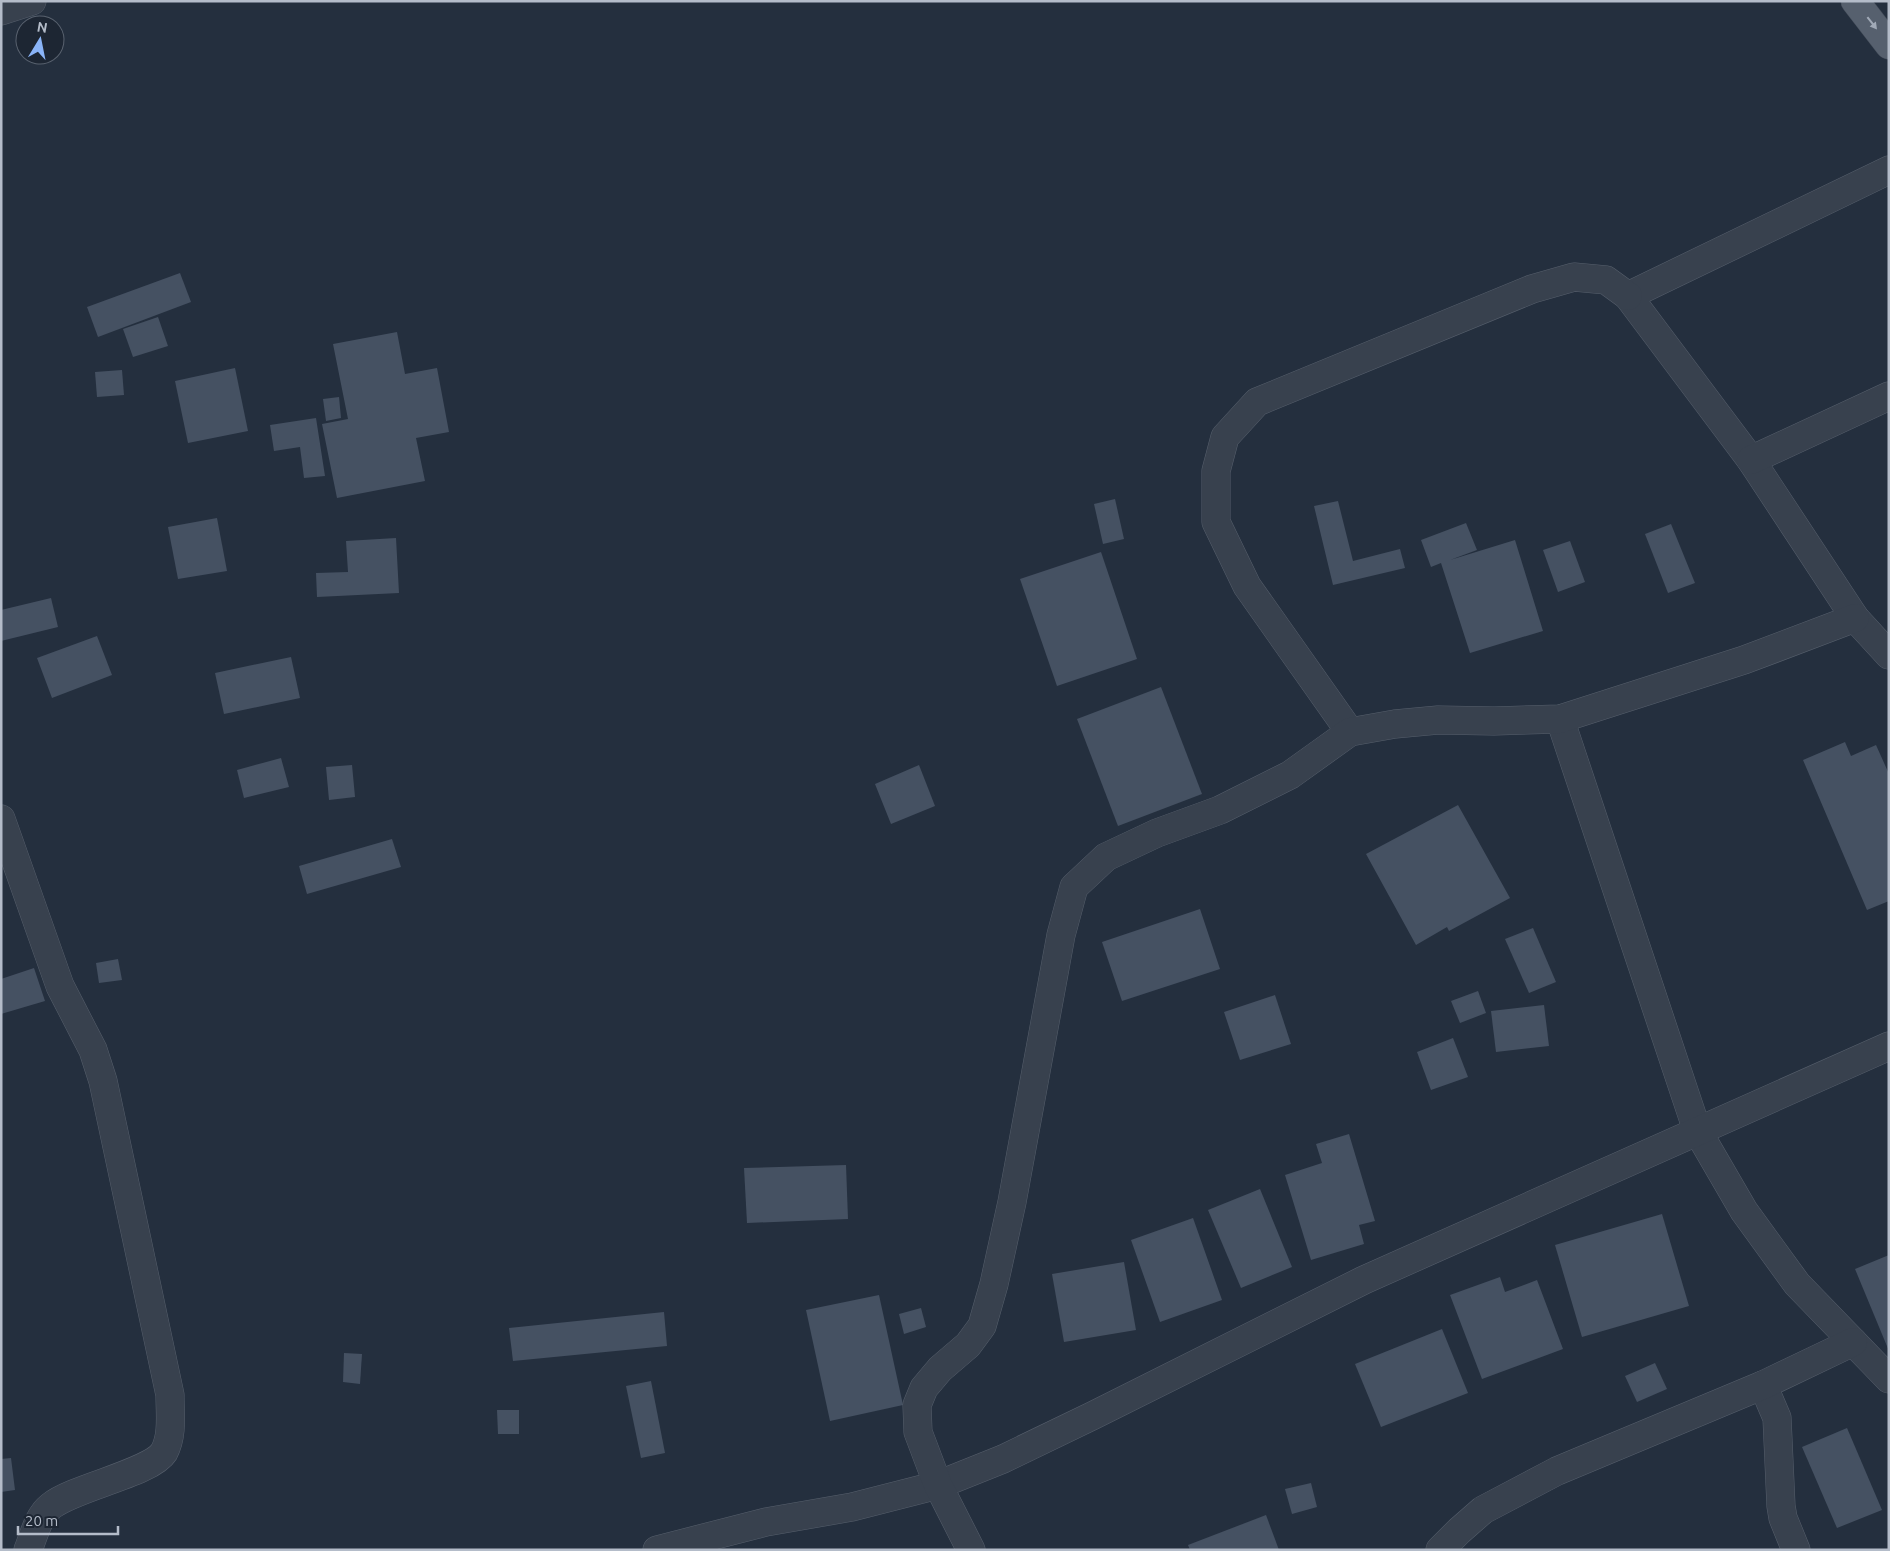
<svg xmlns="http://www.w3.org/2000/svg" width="1890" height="1551" viewBox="0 0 1890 1551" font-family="Ubuntu,sans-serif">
  <rect width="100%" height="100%" fill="#242f3e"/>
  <g fill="#455162">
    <path d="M 180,273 L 191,302 L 98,337 L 87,307 Z"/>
    <path d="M 158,317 L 168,346 L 133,357 L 123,329 Z"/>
    <path d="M 397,332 L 405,374 L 437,368 L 449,432 L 416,438 L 425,481 L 337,498 L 322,424 L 348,419 L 333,344 Z"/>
    <path d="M 235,368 L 248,431 L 188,443 L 175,381 Z"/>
    <path d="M 122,370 L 124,395 L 97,397 L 95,372 Z"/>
    <path d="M 339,397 L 341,418 L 326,421 L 323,399 Z"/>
    <path d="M 316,418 L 325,476 L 304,478 L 300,447 L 274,451 L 270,425 Z"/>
    <path d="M 1115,499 L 1124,539 L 1103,544 L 1094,504 Z"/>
    <path d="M 1338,501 L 1353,561 L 1400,549 L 1405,568 L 1333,585 L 1314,506 Z"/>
    <path d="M 217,518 L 227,571 L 178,579 L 168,527 Z"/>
    <path d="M 1466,523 L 1477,550 L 1450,560 L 1515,540 L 1543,631 L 1470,653 L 1441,563 L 1431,567 L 1421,540 Z"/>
    <path d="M 1671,524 L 1695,583 L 1668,593 L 1645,534 Z"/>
    <path d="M 396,538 L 399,593 L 317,597 L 316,573 L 348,572 L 346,541 Z"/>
    <path d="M 1570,541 L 1585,582 L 1558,592 L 1543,550 Z"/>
    <path d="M 1101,552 L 1137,659 L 1057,686 L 1020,579 Z"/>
    <path d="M 51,598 L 58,627 L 1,641 L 1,610 Z"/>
    <path d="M 97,636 L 112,675 L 52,698 L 37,658 Z"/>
    <path d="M 291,657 L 300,698 L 224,714 L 215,673 Z"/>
    <path d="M 1161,687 L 1202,794 L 1118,826 L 1077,719 Z"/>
    <path d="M 1845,742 L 1851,756 L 1876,745 L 1889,774 L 1889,901 L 1867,910 L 1803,760 Z"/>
    <path d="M 281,758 L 289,787 L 244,798 L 237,770 Z"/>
    <path d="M 352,765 L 355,797 L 329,800 L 326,767 Z"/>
    <path d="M 919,765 L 935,806 L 891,824 L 875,784 Z"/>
    <path d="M 1458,805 L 1510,898 L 1449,931 L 1447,927 L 1416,945 L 1366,854 Z"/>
    <path d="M 392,839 L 401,867 L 307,894 L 299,866 Z"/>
    <path d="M 1200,909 L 1220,969 L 1122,1001 L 1102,942 Z"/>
    <path d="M 1533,928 L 1556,982 L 1529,993 L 1505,939 Z"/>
    <path d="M 118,959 L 122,980 L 99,983 L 96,963 Z"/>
    <path d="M 34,968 L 45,1001 L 1,1014 L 1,979 Z"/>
    <path d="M 1478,991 L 1486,1013 L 1460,1023 L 1451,1001 Z"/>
    <path d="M 1275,995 L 1291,1044 L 1240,1060 L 1224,1012 Z"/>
    <path d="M 1544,1005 L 1549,1046 L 1496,1052 L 1491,1011 Z"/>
    <path d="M 1453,1038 L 1468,1077 L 1431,1090 L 1417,1052 Z"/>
    <path d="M 1349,1134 L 1375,1221 L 1359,1225 L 1364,1244 L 1311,1260 L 1285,1175 L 1322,1163 L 1316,1144 Z"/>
    <path d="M 846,1165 L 848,1219 L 747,1223 L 744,1168 Z"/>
    <path d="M 1260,1189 L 1292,1267 L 1241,1288 L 1208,1210 Z"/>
    <path d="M 1662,1214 L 1689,1306 L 1582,1337 L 1555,1245 Z"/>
    <path d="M 1193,1218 L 1222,1300 L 1160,1322 L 1131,1240 Z"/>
    <path d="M 1889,1255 L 1889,1351 L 1855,1269 Z"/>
    <path d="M 1124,1262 L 1136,1330 L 1064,1342 L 1052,1274 Z"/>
    <path d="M 1500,1277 L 1505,1292 L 1537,1280 L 1563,1349 L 1482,1379 L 1450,1295 Z"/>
    <path d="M 879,1295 L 903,1405 L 830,1421 L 806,1310 Z"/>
    <path d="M 921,1308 L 926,1327 L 904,1334 L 899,1314 Z"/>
    <path d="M 664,1312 L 667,1346 L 513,1361 L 509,1328 Z"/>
    <path d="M 1442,1329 L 1468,1393 L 1381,1427 L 1355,1364 Z"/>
    <path d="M 344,1353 L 362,1354 L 360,1384 L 343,1382 Z"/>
    <path d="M 1655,1363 L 1667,1389 L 1637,1402 L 1625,1376 Z"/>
    <path d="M 651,1381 L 665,1453 L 641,1458 L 626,1386 Z"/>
    <path d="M 497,1410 L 519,1410 L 519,1434 L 498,1434 Z"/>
    <path d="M 1847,1428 L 1882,1510 L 1837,1528 L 1802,1447 Z"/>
    <path d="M 11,1458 L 15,1490 L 1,1492 L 1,1459 Z"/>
    <path d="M 1311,1483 L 1317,1507 L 1292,1514 L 1285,1489 Z"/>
    <path d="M 1266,1515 L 1279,1550 L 1190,1550 L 1188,1545 Z"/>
  </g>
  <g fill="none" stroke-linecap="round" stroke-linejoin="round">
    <defs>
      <g id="street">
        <path d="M 1,11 L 32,1"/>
        <path d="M 1889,170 L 1628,296 L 1751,460 L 1855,618 L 1889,655"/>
        <path d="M 1751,460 L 1889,396"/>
        <path d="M 1560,719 L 1697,1130 L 1744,1211 L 1797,1284 L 1889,1379"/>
        <path d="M 1350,732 L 1247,586 L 1216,522 L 1216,471 L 1225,437 L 1257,402 L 1532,289 L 1574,277 L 1606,280 L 1628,296"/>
        <path d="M 1,819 L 60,986 L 93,1050 L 103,1081 L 170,1395 C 170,1414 173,1435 164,1452 C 151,1473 75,1487 51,1506 C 38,1516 34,1535 28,1550"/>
        <path d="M 1763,1385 L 1777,1418 L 1781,1506 L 1783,1518 L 1796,1550"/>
        <path d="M 657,1550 L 766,1522 L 852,1507 L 938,1485 L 1003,1459 L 1092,1416 L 1364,1280 L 1889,1046"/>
        <path d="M 971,1550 L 938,1485 L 918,1432 L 917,1405 L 924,1388 L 940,1369 L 968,1345 L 982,1326 L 994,1284 L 1012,1202 L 1061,935 L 1074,887 L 1106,857 L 1157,833 L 1220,810 L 1290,775 L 1350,732 L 1395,724 L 1438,720 L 1494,721 L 1560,719 L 1744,660 L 1855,618"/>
        <path d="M 1440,1550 L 1459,1531 L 1483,1510 L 1557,1471 L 1763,1385 L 1853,1342"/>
      </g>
      <path id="primary" d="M 1855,1 L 1889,45"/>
    </defs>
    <use href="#street" stroke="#565f6c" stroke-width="29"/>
    <use href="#primary" stroke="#414a57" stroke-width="29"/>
    <use href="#street" stroke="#38414e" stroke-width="28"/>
    <use href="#primary" stroke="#56606e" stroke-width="28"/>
  </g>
  <defs><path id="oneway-solid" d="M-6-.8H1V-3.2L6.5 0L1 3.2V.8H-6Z" transform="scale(1.25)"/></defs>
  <use fill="#a1aab7" href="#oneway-solid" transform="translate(1872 23) rotate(52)"/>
  <rect width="1890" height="1551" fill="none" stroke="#b4bcc9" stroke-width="5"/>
  <g transform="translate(40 40) rotate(10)"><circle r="24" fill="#1d2633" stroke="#59626f"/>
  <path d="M0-4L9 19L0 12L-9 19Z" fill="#8ab4f8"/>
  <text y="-8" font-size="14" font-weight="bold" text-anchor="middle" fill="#b4bcc9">N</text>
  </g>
  <path d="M18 1526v8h100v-8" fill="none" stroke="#b4bcc9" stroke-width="2.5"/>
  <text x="25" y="1526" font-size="15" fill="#b4bcc9" stroke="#1d2633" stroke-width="4" paint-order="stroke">20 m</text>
</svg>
